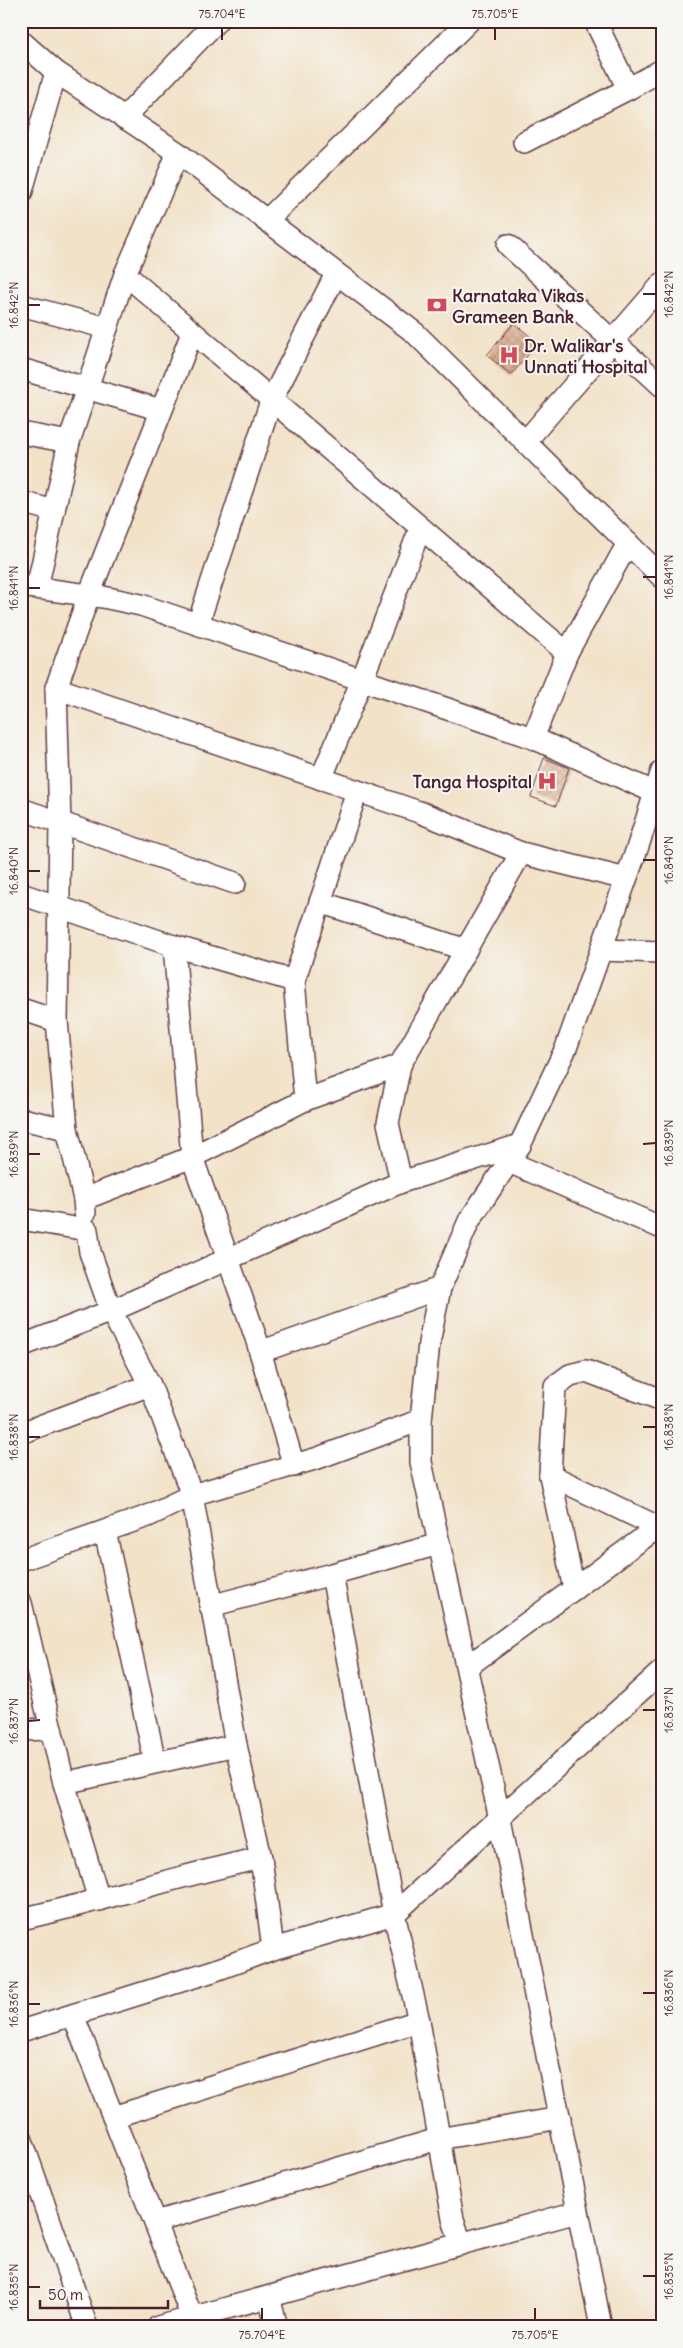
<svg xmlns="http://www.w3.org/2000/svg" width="683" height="2348" viewBox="0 0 683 2348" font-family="Delius,sans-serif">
  <defs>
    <pattern id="building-cross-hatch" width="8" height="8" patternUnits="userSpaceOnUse" patternTransform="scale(1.25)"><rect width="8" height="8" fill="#dead8e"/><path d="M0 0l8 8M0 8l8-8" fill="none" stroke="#b68c74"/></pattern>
  </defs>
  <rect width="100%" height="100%" fill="#f6f6f2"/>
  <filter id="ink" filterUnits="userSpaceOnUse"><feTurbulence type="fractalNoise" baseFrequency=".02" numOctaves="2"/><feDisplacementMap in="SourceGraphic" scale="10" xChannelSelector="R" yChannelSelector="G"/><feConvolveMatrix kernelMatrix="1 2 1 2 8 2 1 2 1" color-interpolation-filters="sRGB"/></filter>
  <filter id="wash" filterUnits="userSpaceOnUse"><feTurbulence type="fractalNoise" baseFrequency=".0096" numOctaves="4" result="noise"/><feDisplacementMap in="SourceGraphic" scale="20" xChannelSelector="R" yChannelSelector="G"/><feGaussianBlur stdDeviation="1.12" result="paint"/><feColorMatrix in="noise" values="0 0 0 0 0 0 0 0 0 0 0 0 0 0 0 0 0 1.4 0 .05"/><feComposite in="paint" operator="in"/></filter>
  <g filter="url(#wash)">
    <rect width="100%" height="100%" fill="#f2e2c8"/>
    <g id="blocks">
      <g fill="url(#building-cross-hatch)">
        <path d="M 514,323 L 538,343 L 511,375 L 487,355 Z"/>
        <path d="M 544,758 L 569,768 L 556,806 L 531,797 Z"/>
      </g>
    </g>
  </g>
  <g filter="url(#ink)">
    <use href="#blocks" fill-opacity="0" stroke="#633c43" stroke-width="1"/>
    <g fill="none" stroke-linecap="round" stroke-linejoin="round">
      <defs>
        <g id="minor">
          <path d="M 595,21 L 628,89 L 662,70"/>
          <path d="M 21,41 L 56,72 L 178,153 L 415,333 L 662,577"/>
          <path d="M 124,118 L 217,21"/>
          <path d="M 524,142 L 628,89"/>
          <path d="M 21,194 L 56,72"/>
          <path d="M 266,221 L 469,21"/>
          <path d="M 508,245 L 662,386"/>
          <path d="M 125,274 L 567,653"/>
          <path d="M 21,305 L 107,328"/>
          <path d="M 21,369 L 161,410"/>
          <path d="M 21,433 L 69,442"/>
          <path d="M 525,442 L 662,284"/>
          <path d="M 21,502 L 54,511"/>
          <path d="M 21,586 L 103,597 L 141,605 L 533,738 L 656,793"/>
          <path d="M 37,588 L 69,442 L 125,274 L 178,153"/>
          <path d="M 198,624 L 271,401 L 336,274"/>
          <path d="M 56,688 L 422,813 L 521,853 L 626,879"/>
          <path d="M 533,738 L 567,653 L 628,543"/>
          <path d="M 321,779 L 362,680 L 420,529"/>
          <path d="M 21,809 L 235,883"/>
          <path d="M 21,894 L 174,946 L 294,981 L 305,1100 L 192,1157 L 84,1199"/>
          <path d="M 320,902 L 466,950"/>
          <path d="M 174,946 L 192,1157 L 256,1338 L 294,1466"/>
          <path d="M 601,950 L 662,952"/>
          <path d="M 294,981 L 357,791"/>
          <path d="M 21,1009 L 57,1021 L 67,1129 L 84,1199 L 85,1213"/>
          <path d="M 57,1021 L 60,824 L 56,688 L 89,595 L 192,333"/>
          <path d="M 400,1065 L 388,1123 L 401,1182 L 520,1145"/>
          <path d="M 305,1100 L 400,1065 L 521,853"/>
          <path d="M 21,1119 L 67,1129"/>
          <path d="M 509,1162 L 662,1228"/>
          <path d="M 21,1219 L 87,1230 L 90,1252 L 111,1311 L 150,1385 L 192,1495 L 236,1745 L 261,1858 L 273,1949"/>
          <path d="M 21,1346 L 111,1311 L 401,1182"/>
          <path d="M 260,1352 L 440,1288"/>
          <path d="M 21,1433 L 150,1385"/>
          <path d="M 550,1475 L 662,1529"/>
          <path d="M 105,1531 L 155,1762"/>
          <path d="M 439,1544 L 332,1574 L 394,1914 L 419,2021 L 453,2219 L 461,2244"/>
          <path d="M 21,1560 L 148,1516 L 192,1495 L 318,1458 L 421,1420"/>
          <path d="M 574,1589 L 658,1527"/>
          <path d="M 21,1603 L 64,1783 L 99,1900"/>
          <path d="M 210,1606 L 332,1574"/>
          <path d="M 468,1666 L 574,1589 L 550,1475 L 555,1386 L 570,1375 L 586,1371 L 662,1400"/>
          <path d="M 21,1730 L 51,1729"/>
          <path d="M 64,1783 L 236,1745"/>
          <path d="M 21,1919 C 102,1901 180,1875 261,1858"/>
          <path d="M 73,2015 L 192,2317"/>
          <path d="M 21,2031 L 213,1971 L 273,1949 L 394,1914 L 662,1671"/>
          <path d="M 113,2117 L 419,2021"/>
          <path d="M 21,2138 L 87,2327"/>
          <path d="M 155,2222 L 438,2139 L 560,2118"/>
          <path d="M 269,2297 L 277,2327"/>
          <path d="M 158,2327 L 577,2212"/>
          <path d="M 601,2327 L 500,1819 L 421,1462 L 421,1420 L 429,1343 L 440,1288 L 469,1221 L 520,1145 L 566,1048 L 638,846 L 662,771"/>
        </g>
      </defs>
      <use href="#minor" stroke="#633c43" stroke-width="24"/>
      <use href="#minor" stroke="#fff" stroke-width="21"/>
    </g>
  </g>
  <path fill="none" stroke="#4a1f2b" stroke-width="2" d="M 222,28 L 222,40M 495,28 L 495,40M 643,294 L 656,294M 28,305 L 40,305M 643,577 L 656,577M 28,588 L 40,588M 643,860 L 656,860M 28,871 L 40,871M 643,1144 L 656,1143M 28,1154 L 40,1154M 643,1427 L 656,1427M 28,1437 L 40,1437M 643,1710 L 656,1710M 28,1721 L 40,1720M 643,1993 L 656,1993M 28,2004 L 40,2004M 643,2276 L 656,2276M 28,2287 L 40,2287M 262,2308 L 262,2320M 535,2308 L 535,2320"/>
  <defs>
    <symbol id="bank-bare" viewBox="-9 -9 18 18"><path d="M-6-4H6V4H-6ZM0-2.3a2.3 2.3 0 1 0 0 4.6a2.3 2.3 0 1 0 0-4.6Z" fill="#d1495b" stroke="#f6f6f2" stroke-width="2.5" paint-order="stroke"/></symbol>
    <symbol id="hospital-bare" viewBox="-9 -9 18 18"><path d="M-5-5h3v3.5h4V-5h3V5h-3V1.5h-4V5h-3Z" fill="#d1495b" stroke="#f6f6f2" stroke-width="2.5" paint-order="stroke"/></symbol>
  </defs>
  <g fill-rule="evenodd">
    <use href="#bank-bare" x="423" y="291" width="28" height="28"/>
    <use href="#hospital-bare" x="495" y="341" width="28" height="28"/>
    <use href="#hospital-bare" x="533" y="767" width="28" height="28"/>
  </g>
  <g text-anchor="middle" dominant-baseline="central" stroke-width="4" stroke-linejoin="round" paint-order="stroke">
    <g font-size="18" font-weight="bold" fill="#4a1f2b" stroke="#f6f6f2" text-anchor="start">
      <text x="452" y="295">Karnataka Vikas<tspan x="452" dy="21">Grameen Bank</tspan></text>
      <text x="524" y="345">Dr. Walikar's<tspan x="524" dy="21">Unnati Hospital</tspan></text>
      <text x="532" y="781" text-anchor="end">Tanga Hospital</text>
    </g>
  </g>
  <rect width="683" height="2348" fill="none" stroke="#f6f6f2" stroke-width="55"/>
  <path d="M40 2300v8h128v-8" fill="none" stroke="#4a1f2b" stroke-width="2.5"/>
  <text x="48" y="2300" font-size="15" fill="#4a1f2b" stroke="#f6f6f2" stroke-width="4" paint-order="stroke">50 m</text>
  <rect x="28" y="28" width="628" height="2292" fill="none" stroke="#4a1f2b" stroke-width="2"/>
  <g font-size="12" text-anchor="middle" fill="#4a1f2b">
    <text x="222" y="18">75.704°E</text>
    <text x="495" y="18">75.705°E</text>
    <text transform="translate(669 294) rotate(-90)" y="4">16.842°N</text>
    <text transform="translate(14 305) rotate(-90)" y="4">16.842°N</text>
    <text transform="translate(669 577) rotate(-90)" y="4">16.841°N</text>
    <text transform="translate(14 588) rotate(-90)" y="4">16.841°N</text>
    <text transform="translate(669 860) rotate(-90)" y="4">16.840°N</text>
    <text transform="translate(14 871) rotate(-90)" y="4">16.840°N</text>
    <text transform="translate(669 1143) rotate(-90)" y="4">16.839°N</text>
    <text transform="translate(14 1154) rotate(-90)" y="4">16.839°N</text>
    <text transform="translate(669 1427) rotate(-90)" y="4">16.838°N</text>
    <text transform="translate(14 1437) rotate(-90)" y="4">16.838°N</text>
    <text transform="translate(669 1710) rotate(-90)" y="4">16.837°N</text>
    <text transform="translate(14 1721) rotate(-90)" y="4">16.837°N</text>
    <text transform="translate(669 1993) rotate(-90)" y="4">16.836°N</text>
    <text transform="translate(14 2004) rotate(-90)" y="4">16.836°N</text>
    <text transform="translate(669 2276) rotate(-90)" y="4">16.835°N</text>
    <text transform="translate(14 2287) rotate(-90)" y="4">16.835°N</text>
    <text x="262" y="2339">75.704°E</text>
    <text x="535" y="2339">75.705°E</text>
  </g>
</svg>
